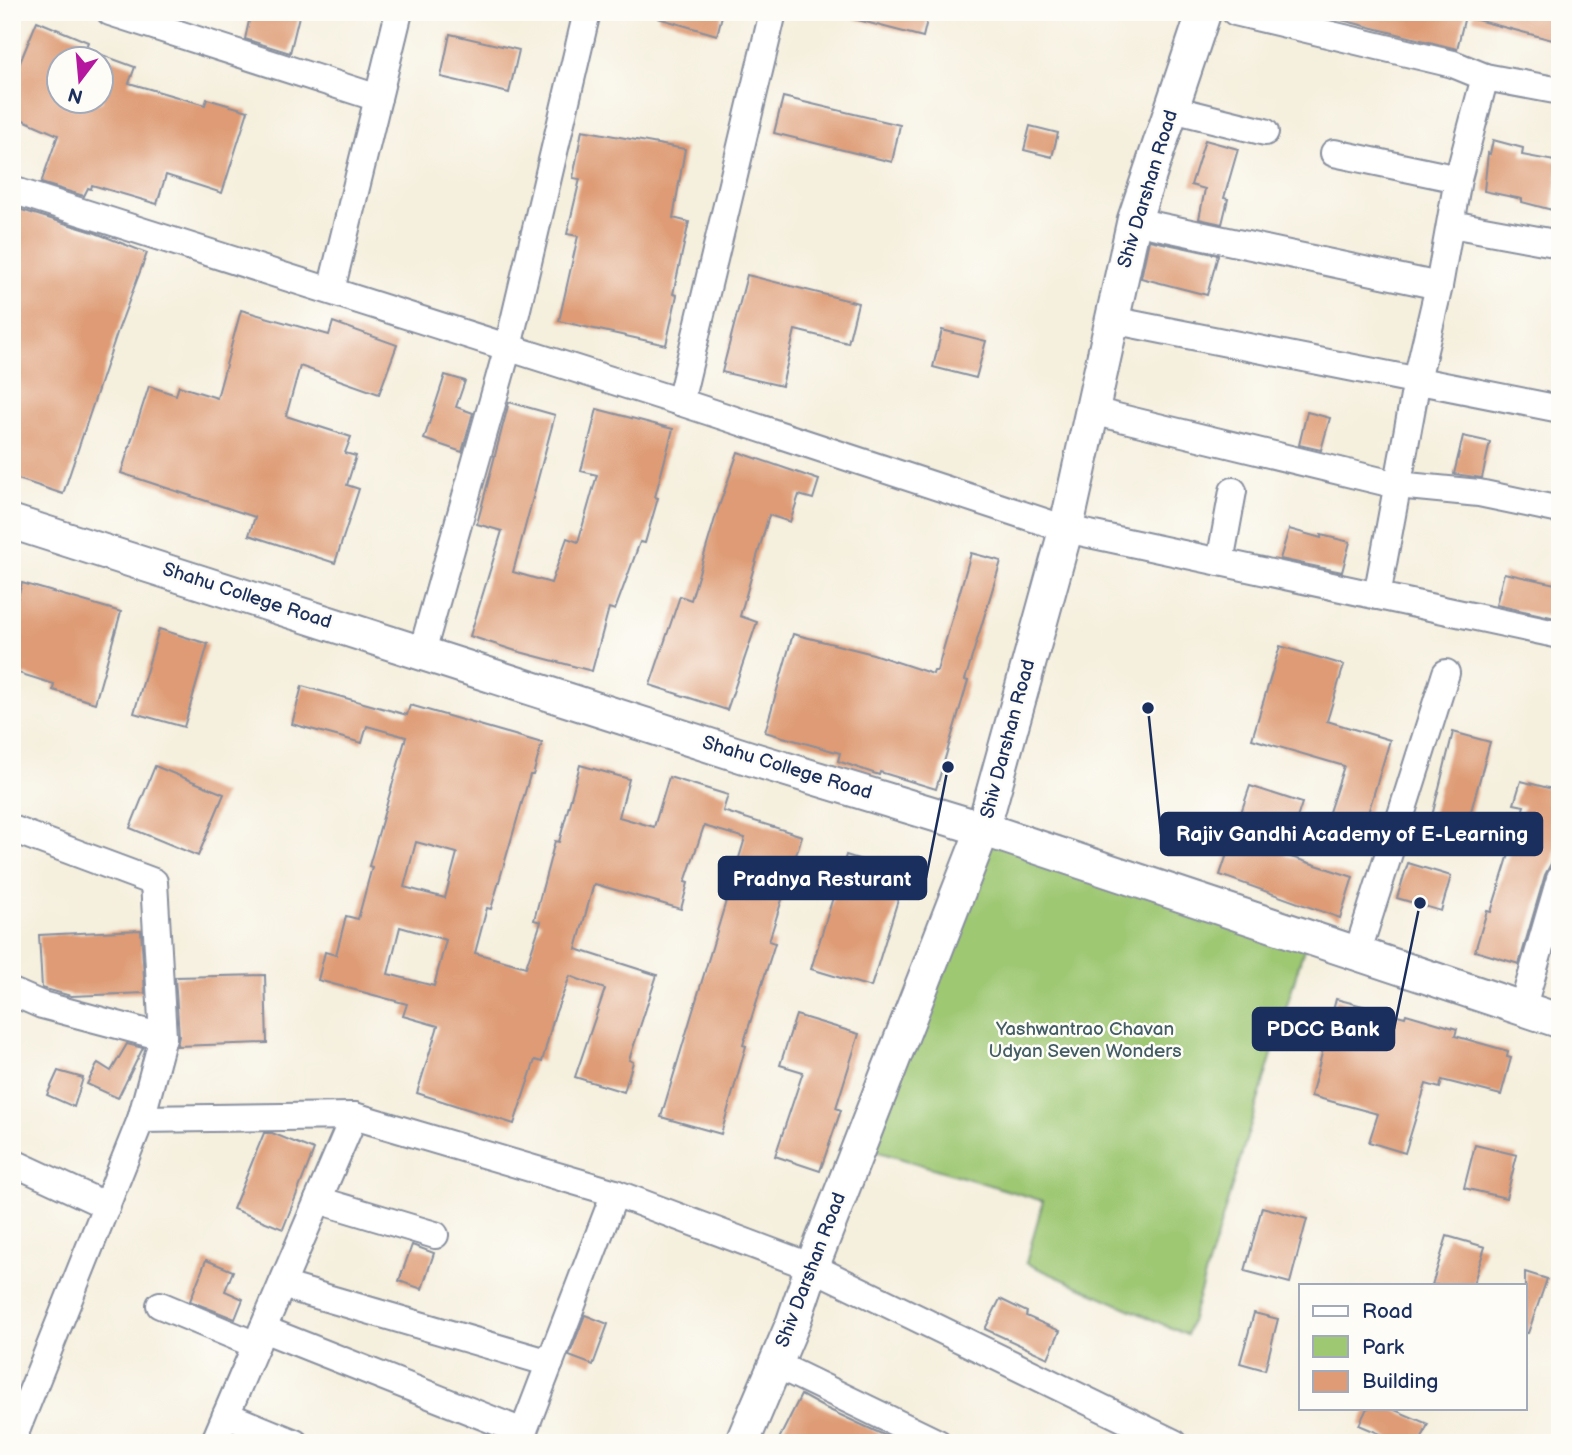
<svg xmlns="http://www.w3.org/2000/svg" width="1572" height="1455" viewBox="0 0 1572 1455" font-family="'Balsamiq Sans',sans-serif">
  <rect width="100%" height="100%" fill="#fdfcf7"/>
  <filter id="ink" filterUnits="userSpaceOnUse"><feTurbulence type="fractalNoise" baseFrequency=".0143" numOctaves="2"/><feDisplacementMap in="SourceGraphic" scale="14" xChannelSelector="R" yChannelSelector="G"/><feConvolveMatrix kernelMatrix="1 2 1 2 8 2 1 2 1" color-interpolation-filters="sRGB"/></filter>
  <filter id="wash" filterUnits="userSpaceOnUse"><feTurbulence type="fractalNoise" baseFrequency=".00686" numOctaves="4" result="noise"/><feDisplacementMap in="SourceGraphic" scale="28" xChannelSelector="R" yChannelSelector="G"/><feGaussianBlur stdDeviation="1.57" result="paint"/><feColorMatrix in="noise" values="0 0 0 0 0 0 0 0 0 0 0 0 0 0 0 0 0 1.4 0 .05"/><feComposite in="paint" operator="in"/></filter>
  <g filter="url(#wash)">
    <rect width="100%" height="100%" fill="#f5efdd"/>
    <path fill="#9fc873" stroke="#5d7c68" stroke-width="2" d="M 983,829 L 1306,942 L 1187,1335 L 1026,1263 L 1043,1201 L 859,1146 Z"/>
    <g id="blocks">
      <g fill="#de9b75" fill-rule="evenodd">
        <path d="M 251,12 L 300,12 L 290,53 L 245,39 Z"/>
        <path d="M 659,12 L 723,12 L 717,35 L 658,18 Z"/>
        <path d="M 855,12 L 929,12 L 923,37 L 854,19 Z"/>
        <path d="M 1310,12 L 1466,12 L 1457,49 Z"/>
        <path d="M 1474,12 L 1560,12 L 1560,42 L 1473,19 Z"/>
        <path d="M 37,21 L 88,42 L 81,60 L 60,60 L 60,102 L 102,102 L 102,55 L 135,67 L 129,83 L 205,105 L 207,99 L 248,111 L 222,193 L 166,175 L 157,204 L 92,185 L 91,189 L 88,188 L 84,196 L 41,183 L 58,135 L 12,115 L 12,82 Z"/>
        <path d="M 450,34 L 519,50 L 509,93 L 441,77 Z"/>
        <path d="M 783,97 L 900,125 L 892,162 L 774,133 Z"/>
        <path d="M 1030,126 L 1058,133 L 1052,157 L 1024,150 Z"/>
        <path d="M 582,130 L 685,149 L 673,218 L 689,222 L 673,294 L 677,295 L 666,345 L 559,321 L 578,236 L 567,234 L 580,179 L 573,178 Z"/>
        <path d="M 1205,140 L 1238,149 L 1224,198 L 1228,199 L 1222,224 L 1199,219 L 1205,189 L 1191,185 Z"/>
        <path d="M 1493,140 L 1523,148 L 1522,155 L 1560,162 L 1552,210 L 1522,202 L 1522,199 L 1484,191 L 1488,153 L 1490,154 Z"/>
        <path d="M 12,207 L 93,232 L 147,253 L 117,333 L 63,494 L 12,477 Z"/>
        <path d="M 1149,240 L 1218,255 L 1207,295 L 1141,278 Z"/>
        <path d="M 747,275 L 858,303 L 848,343 L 795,330 L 782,386 L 722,372 Z"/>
        <path d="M 241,310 L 329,335 L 333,322 L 397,345 L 379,394 L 300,366 L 286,416 L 351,437 L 345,453 L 356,456 L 347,485 L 359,489 L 335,563 L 249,535 L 255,517 L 121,473 L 149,386 L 176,395 L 179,386 L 217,398 Z"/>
        <path d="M 942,330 L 986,341 L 976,378 L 933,367 Z"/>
        <path d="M 445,375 L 465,381 L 456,407 L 473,413 L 462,452 L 424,439 Z"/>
        <path d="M 509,402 L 555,415 L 513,572 L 551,583 L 567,538 L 578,542 L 597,475 L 581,471 L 597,409 L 673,429 L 655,497 L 658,498 L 645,543 L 640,542 L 615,610 L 609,608 L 592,671 L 516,651 L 470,636 L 502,531 L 477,524 Z"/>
        <path d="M 1307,412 L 1330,418 L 1321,450 L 1299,445 Z"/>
        <path d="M 1463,436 L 1490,442 L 1482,478 L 1454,474 Z"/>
        <path d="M 738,452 L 819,480 L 813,499 L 799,495 L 790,522 L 769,515 L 740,616 L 757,622 L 727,710 L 650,685 L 680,596 L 691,600 L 716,515 Z"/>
        <path d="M 1289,529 L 1321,538 L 1321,535 L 1350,542 L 1342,572 L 1280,559 Z"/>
        <path d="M 971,553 L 1001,561 L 965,680 L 968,681 L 936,789 L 880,772 L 879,775 L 838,761 L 840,753 L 765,732 L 793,634 L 873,654 L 933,674 L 934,671 L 937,671 Z"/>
        <path d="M 1504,573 L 1560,585 L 1560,619 L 1496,605 Z"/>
        <path d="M 22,583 L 121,612 L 95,703 L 53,690 L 54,684 L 12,671 L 12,617 Z"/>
        <path d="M 159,629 L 208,644 L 184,727 L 134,713 Z"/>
        <path d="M 1280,646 L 1344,665 L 1327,721 L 1390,740 L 1363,830 L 1327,818 L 1344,766 L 1252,739 Z"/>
        <path d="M 302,686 L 407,715 L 410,705 L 542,743 L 533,775 L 530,775 L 491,909 L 487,908 L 475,953 L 526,967 L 541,922 L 534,920 L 555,841 L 559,842 L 580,765 L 629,779 L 619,817 L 654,827 L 669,777 L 728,795 L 723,811 L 802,836 L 769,941 L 775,943 L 743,1045 L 746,1046 L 721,1134 L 661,1117 L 745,838 L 704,826 L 685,882 L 688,883 L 681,909 L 595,884 L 593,887 L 576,949 L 657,975 L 629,1060 L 633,1062 L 624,1092 L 575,1077 L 605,989 L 570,976 L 554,1017 L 542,1062 L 535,1060 L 514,1124 L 417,1093 L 438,1026 L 403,1016 L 407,1004 L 318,980 L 325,952 L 336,955 L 346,916 L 358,919 L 372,867 L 369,866 L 406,737 L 367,726 L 362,743 L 292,724 ZM 416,842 L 457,853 L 445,898 L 404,887 ZM 400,927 L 446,940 L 434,986 L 388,974 Z"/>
        <path d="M 1453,732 L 1490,742 L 1465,833 L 1430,824 Z"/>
        <path d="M 155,766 L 224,794 L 198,856 L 130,828 Z"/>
        <path d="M 1521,781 L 1560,791 L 1560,835 L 1553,860 L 1545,875 L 1519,964 L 1475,951 L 1487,911 L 1491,912 L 1524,806 L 1514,804 Z"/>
        <path d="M 1250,786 L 1302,803 L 1285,855 L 1353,877 L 1340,918 L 1220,875 Z"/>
        <path d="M 846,855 L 906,874 L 871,987 L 811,969 Z"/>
        <path d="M 1408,863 L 1451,876 L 1441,911 L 1397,898 Z"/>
        <path d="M 141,930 L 145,993 L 71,996 L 42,988 L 39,935 Z"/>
        <path d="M 265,975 L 267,1043 L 177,1046 L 179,1036 L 175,977 Z"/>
        <path d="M 1336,999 L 1405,1017 L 1406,1014 L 1457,1029 L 1455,1036 L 1508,1051 L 1507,1057 L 1511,1058 L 1501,1095 L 1442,1080 L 1440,1088 L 1426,1084 L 1405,1153 L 1369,1142 L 1378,1114 L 1311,1096 Z"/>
        <path d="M 796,1015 L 859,1034 L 836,1108 L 841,1110 L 820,1171 L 775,1156 L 803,1072 L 780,1065 Z"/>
        <path d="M 127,1044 L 143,1048 L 118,1098 L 87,1084 L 98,1063 L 111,1071 Z"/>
        <path d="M 58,1071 L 83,1078 L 74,1107 L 47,1095 Z"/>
        <path d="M 264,1133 L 272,1133 L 314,1150 L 283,1229 L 233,1209 Z"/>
        <path d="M 1475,1145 L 1517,1155 L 1506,1198 L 1464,1188 Z"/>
        <path d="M 1262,1207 L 1307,1219 L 1290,1283 L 1245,1271 Z"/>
        <path d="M 1447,1236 L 1485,1247 L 1473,1285 L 1432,1285 Z"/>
        <path d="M 412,1245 L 434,1253 L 422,1289 L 399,1281 Z"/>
        <path d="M 206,1260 L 233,1271 L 225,1291 L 243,1299 L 235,1319 L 190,1301 Z"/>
        <path d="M 1525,1272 L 1547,1279 L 1528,1333 L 1525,1333 Z"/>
        <path d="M 1000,1299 L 1027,1312 L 1026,1316 L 1060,1331 L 1048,1358 L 985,1329 Z"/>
        <path d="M 1254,1313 L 1278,1319 L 1265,1370 L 1240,1363 Z"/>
        <path d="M 585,1315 L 608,1324 L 593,1365 L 569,1356 Z"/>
        <path d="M 801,1395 L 821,1406 L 901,1443 L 777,1443 Z"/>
        <path d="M 1367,1408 L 1390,1408 L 1428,1424 L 1420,1443 L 1402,1443 L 1359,1425 Z"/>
      </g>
    </g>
  </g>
  <g filter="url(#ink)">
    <use href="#blocks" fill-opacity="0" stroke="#888f9e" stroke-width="2"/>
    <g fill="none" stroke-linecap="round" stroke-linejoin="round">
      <defs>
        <g id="minor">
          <path d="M 110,12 L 378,98"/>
          <path d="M 1235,12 L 1453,64 L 1485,77 L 1560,91"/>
          <path d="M 1172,109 L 1265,132"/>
          <path d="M 1334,153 L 1458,179"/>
          <path d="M 12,190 L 680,402 L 1066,529 L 1560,635"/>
          <path d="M 1134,221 L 1439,286"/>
          <path d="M 1451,224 L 1560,244"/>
          <path d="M 331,290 L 399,12"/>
          <path d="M 1112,320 L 1560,409"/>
          <path d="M 680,402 L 773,12"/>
          <path d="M 1092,411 L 1397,485 L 1479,493 L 1560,510"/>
          <path d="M 1220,562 L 1233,491"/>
          <path d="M 1377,596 L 1417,380 L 1439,286 L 1458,179 L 1485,77"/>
          <path d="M 422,652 L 508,347 L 587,12"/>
          <path d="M 12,829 L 154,882 L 163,1037 L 141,1119"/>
          <path d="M 1357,954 L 1446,673"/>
          <path d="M 12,992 L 42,1005 L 163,1037"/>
          <path d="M 1522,1009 L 1560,879"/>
          <path d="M 12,1162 L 107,1206"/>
          <path d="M 318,1200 L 435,1235"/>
          <path d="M 282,1285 L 550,1363"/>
          <path d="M 160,1305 L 256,1345"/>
          <path d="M 263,1329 L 523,1432"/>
          <path d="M 775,1364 L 938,1443"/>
          <path d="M 226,1415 L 295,1443"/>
          <path d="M 12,1441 L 141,1119 L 354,1116 L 615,1193 L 812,1267 L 1174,1443"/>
          <path d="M 214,1443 L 354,1116"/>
          <path d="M 519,1443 L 615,1193"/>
        </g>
        <g id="tertiary">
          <path d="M 12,522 L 749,758 L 983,829 L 1560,1021"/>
          <path d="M 742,1443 L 793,1323 L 812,1267 L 983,829 L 1066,529 L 1134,221 L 1204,12"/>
        </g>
      </defs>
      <use href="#minor" stroke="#888f9e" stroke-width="30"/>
      <use href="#tertiary" stroke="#888f9e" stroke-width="37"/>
      <use href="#minor" stroke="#fff" stroke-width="26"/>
      <use href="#tertiary" stroke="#fff" stroke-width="33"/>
    </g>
  </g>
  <g text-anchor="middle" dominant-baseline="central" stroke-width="5" stroke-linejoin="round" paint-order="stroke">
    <g font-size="19" fill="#1b2f5e" stroke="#fdfcf7">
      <text transform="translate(1148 189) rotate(-73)">Shiv Darshan Road</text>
      <text transform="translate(247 596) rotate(18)">Shahu College Road</text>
      <text transform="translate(1008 739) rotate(-75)">Shiv Darshan Road</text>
      <text transform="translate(787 768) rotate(17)">Shahu College Road</text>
      <text transform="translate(811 1270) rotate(-69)">Shiv Darshan Road</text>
    </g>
    <g font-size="19" fill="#435d64" stroke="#fdfcf7">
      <text x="1085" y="1029">Yashwantrao Chavan<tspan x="1085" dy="22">Udyan Seven Wonders</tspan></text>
    </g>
  </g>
  <path fill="none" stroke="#1b2f5e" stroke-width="2.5" d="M1148 708L1161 834M948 767L926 878M1420 903L1394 1029"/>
  <g fill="#1b2f5e" stroke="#fdfcf7" stroke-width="2.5">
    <circle cx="1148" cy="708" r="7"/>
    <circle cx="948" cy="767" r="7"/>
    <circle cx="1420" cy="903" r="7"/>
  </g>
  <g fill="#1b2f5e" stroke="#1b2f5e" stroke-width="2.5">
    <rect x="1161" y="813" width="381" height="42" rx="7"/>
    <rect x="719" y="857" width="207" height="42" rx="7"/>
    <rect x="1253" y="1008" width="141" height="42" rx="7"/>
  </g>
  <g font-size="21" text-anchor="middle" font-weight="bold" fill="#fff">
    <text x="1352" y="841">Rajiv Gandhi Academy of E-Learning</text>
    <text x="822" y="886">Pradnya Resturant</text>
    <text x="1323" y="1036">PDCC Bank</text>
  </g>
  <rect width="1572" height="1455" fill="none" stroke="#fdfcf7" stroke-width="42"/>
  <rect x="1299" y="1284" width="228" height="126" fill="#fdfcf7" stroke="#a3aaba" stroke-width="2"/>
  <rect x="1313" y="1306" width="35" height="10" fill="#ffffff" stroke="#a3aaba" stroke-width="2"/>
  <text x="1362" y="1318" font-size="21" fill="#1b2f5e">Road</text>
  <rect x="1313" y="1336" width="35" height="21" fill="#9fc873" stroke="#a3aaba" stroke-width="2"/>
  <text x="1362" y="1354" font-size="21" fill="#1b2f5e">Park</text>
  <rect x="1313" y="1371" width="35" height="21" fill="#de9b75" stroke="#a3aaba" stroke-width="2"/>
  <text x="1362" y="1388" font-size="21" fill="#1b2f5e">Building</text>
  <g transform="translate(80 80) rotate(196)"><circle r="33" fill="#fdfcf7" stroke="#a3aaba" stroke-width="2"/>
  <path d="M0-5L12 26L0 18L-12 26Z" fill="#b5179e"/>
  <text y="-10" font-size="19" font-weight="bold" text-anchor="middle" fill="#1b2f5e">N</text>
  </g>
</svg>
